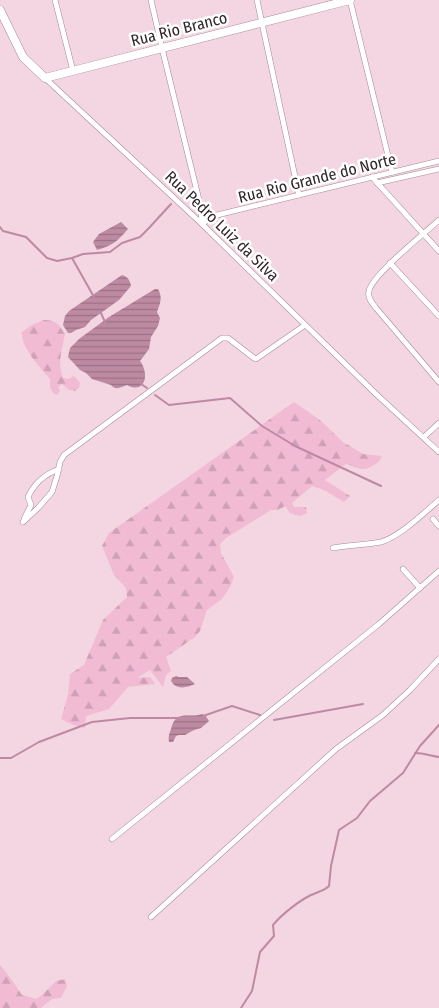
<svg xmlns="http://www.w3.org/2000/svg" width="439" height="1008" viewBox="0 0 439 1008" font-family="'Fira Sans Condensed',sans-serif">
  <defs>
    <pattern id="forest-firs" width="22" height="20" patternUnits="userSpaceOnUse" patternTransform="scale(1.25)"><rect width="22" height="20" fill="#f1bbd4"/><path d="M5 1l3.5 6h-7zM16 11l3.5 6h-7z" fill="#cfa1b6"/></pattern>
    <pattern id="water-rules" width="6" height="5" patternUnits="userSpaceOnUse" patternTransform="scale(1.25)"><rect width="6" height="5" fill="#bd8aa2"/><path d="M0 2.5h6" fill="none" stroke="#9a7184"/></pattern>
  </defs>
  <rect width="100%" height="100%" fill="#f4d5e2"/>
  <g fill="url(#forest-firs)">
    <path d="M 43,320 C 57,320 58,324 65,334 C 62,349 57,364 63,378 L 68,379 L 74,376 L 80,383 L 79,388 L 75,391 L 69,390 L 62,384 L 58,387 L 60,391 L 57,395 C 49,391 50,387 50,379 C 41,368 20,347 22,332 L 30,326 Z"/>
    <path d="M 294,402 L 320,420 L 344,443 L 350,446 L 363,454 L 382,456 C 380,463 369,469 362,469 C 357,469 351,465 346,464 L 325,480 L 350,496 L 344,502 L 324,490 L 312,486 L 292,503 L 294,507 L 306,507 L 307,513 L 300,516 L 290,513 L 285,506 L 278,510 L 271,510 L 226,538 L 220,544 L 221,553 L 234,577 L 230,587 L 222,599 L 207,610 L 200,631 L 195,637 L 166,657 L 171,671 L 166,675 L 163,687 L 150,670 L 137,678 L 150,677 L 155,684 L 128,687 L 109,709 L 86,716 L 85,728 L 73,725 L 61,719 L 68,695 L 70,674 L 84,665 L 103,620 L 127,597 L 126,588 L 114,575 L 102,546 L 109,533 Z"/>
    <path d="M 0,965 L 12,980 L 22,995 L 36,999 L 42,995 L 56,981 L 65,979 L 67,986 L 61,998 L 52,999 L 41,1008 L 0,1008 Z"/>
  </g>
  <g fill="url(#water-rules)">
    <path d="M 121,222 L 128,229 C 117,242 113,245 97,250 L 93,242 L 99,234 Z"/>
    <path d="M 122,275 C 128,277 130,280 131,286 L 119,300 L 91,320 L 85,327 L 76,330 L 71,333 L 68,333 L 63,325 L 65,316 L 69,311 Z"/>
    <path d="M 155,289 L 158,289 C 163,298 160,303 157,312 L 160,318 L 158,326 L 151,337 L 149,349 L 140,361 C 142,363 143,366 144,369 C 148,381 141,393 127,385 C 121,387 116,391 111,385 L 92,379 L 86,373 L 80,370 L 68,357 L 70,348 L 79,339 L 109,317 Z"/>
    <path d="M 176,676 L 179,677 L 187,677 L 195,684 C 186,688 176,690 171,681 L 172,678 Z"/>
    <path d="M 202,714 L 205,715 L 209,721 L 201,728 L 194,730 L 185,735 L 179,735 L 176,736 L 173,742 L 169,742 C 168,737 169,734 171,729 C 176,708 189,719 202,714 Z"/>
  </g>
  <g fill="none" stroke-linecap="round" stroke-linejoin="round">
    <g stroke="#bd8aa2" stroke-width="2">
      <path d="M 0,227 L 3,231 L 26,237 L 47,258 L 57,261 L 72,258 L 83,254 L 110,252 L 122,243 L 140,237 L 148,229 L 171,204"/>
      <path d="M 72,258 L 94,297"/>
      <path d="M 100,311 L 105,322"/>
      <path d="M 141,384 L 147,388"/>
      <path d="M 155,395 L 169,405 L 230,398 L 262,426 L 295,446 L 381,486"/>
      <path d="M 203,716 L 232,706 L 260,715"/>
      <path d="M 274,720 L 363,704"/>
      <path d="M 415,753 C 424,753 431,756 439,757"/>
      <path d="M 0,758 L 11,758 L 39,742 L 92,722 L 130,718 L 179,718"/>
      <path d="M 241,1008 L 252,991 L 260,952 L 274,936 L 273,925 C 282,914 299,901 311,895 C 317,892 324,891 329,886 L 331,866 L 339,830 L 357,818 L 370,801 L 403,773 L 420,746 L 439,725"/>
    </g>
    <defs>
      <g id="street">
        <path d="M 55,0 L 73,71"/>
        <path d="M 151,0 L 162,48 L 201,208 L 202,224"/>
        <path d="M 257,0 L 299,195"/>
        <path d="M 350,0 L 392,172"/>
        <path d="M 45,78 L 202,224 L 376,394 L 439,452"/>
        <path d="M 372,177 L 439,251"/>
        <path d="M 377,183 L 439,169"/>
        <path d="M 439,220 C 425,233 372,275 369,291 C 367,297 372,303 376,308 L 439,382"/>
        <path d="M 202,224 L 213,216 L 439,161"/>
        <path d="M 390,263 L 439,316"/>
        <path d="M 424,437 L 439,423"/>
        <path d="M 24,519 L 31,505 L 28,497 C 34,484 45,474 59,469"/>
        <path d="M 433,519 L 439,526"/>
        <path d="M 23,522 L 38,508 L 52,492 L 57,476 L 60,462 L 64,455 L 222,338 L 228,338 L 254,358 L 256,359 L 305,325"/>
        <path d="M 333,548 C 349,545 365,545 381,542 C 399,537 424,513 439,500"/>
        <path d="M 403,569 L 420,588"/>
        <path d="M 112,839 L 379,624 L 439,571"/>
        <path d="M 151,917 L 336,749 L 383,715 L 410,690 L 439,659"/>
      </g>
      <path id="secondary" d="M 0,10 L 23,57 L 45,78 L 350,0"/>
    </defs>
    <use href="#street" stroke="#a78a97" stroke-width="6"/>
    <use href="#secondary" stroke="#a78a97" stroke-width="9"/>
    <use href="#street" stroke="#fff" stroke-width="5"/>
    <use href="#secondary" stroke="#fff" stroke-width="8"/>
  </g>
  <g text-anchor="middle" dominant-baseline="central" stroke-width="5" stroke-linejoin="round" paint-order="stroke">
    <g font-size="16" fill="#32262b" stroke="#fff">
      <text transform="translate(179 29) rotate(-14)">Rua Rio Branco</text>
      <text transform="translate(317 178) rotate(-14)">Rua Rio Grande do Norte</text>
      <text transform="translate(222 226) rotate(44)">Rua Pedro Luiz da Silva</text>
    </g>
  </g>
</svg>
